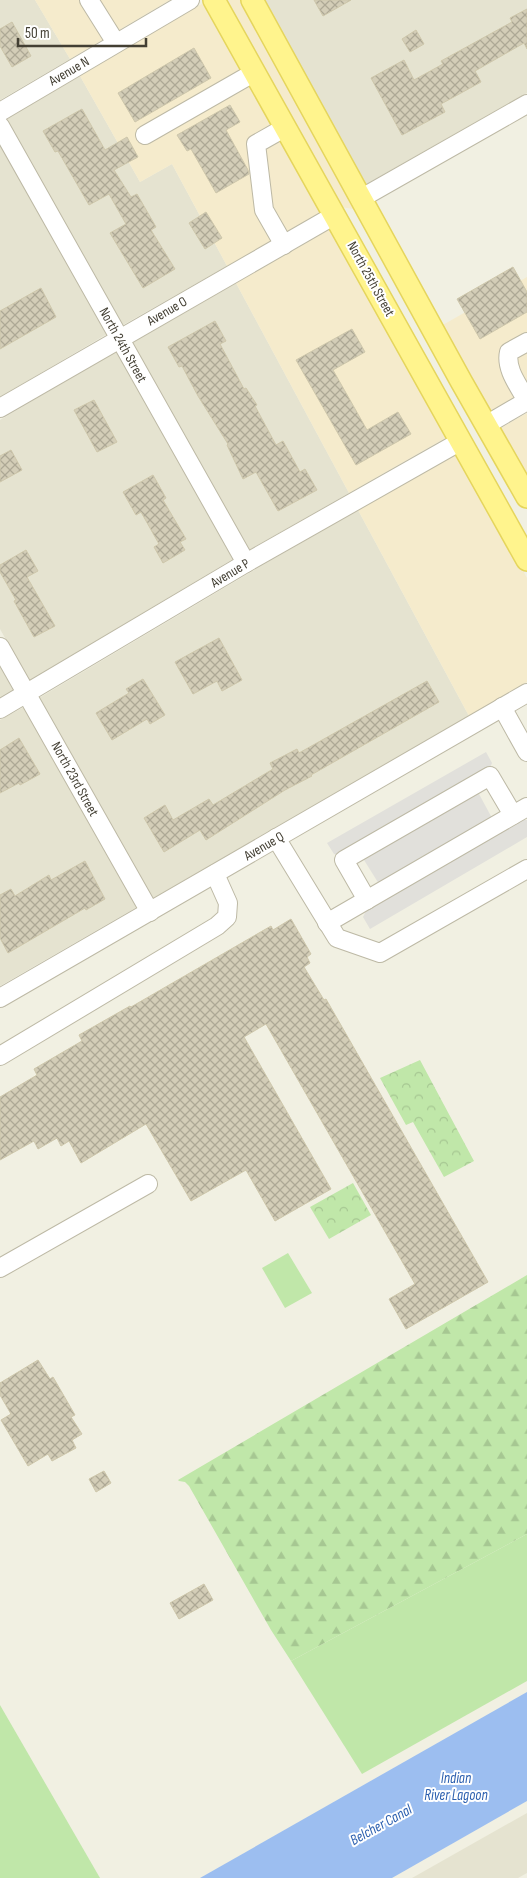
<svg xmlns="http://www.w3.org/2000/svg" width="527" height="1878" viewBox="0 0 527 1878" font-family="'Sofia Sans Condensed',sans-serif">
  <defs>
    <pattern id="forest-firs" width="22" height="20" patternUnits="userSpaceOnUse" patternTransform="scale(1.25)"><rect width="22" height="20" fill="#c0e7a9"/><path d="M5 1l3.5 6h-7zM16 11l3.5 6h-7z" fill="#a6c792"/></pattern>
    <pattern id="park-crowns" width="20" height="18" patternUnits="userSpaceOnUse" patternTransform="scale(1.25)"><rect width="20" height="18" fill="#c0e7a9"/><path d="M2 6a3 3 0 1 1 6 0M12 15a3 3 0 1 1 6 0" fill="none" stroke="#a6c792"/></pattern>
    <pattern id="building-cross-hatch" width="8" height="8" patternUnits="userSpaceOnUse" patternTransform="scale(1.25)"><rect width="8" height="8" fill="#d3cdb7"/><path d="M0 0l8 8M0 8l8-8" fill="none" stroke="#ada895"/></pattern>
  </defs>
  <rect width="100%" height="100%" fill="#f1f0e2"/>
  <g fill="#e5e3d0">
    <path d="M 0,0 L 35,0 L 70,59 L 0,100 Z"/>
    <path d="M 262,0 L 527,0 L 527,93 L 363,186 Z"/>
    <path d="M 80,76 L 140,182 L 172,164 L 227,266 L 123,325 L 6,119 Z"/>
    <path d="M 0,144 L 107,334 L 0,397 Z"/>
    <path d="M 236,283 L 349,493 L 249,550 L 132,343 Z"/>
    <path d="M 117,351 L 233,559 L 29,681 L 0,629 L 0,420 Z"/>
    <path d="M 358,510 L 469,716 L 152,899 L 39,698 L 251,572 Z"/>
    <path d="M 0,665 L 14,689 L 0,697 Z"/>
    <path d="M 24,707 L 137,907 L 0,986 L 0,720 Z"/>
    <path d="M 527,1813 L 527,1873 L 518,1878 L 412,1878 Z"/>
  </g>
  <g fill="#f5ebcc">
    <path d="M 35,0 L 170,0 L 70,59 Z"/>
    <path d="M 224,0 L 242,0 L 358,212 L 353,209 L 341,207 Z"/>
    <path d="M 205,2 L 323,211 L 227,266 L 172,164 L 140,182 L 80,76 Z"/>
    <path d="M 332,228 L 449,436 L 349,493 L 236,283 Z"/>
    <path d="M 527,277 L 527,390 L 489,412 L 472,382 L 473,378 L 468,375 L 441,326 Z"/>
    <path d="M 527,413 L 527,479 L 499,429 Z"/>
    <path d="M 458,453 L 527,578 L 527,682 L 469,716 L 358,510 Z"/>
  </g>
  <g fill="#c0e7a9">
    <path d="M 288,1253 L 312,1293 L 285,1308 L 262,1268 Z"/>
    <path d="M 527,1534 L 527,1681 L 362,1774 L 291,1661 Z"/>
    <path d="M 0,1705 L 100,1878 L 0,1878 Z"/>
  </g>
  <path fill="url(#forest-firs)" d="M 527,1275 L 527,1534 L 291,1661 L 271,1630 L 189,1486 L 185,1482 L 179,1481 L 178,1480 Z"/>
  <g fill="url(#park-crowns)">
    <path d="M 420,1060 L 474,1161 L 444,1177 L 413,1122 L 406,1125 L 380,1078 Z"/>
    <path d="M 353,1183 L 371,1215 L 329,1239 L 310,1207 Z"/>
  </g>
  <path fill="#e1e0db" d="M 486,752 L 492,763 L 479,794 L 492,818 L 527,820 L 527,837 L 370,929 L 363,917 L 379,884 L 364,860 L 334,854 L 327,843 Z"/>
  <path fill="#9cbef0" d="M 527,1692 L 527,1801 L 392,1878 L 200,1878 Z"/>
  <g fill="url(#building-cross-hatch)" stroke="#cec7ab">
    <path d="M 314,0 L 351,0 L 323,16 Z"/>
    <path d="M 527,9 L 527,49 L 524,43 L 475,71 L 481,82 L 441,104 L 445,112 L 402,135 L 371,78 L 404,60 L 414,80 L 443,64 L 441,61 L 512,22 L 510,18 Z"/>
    <path d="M 12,22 L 31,56 L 12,67 L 0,46 L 0,29 Z"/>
    <path d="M 416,30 L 424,44 L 410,52 L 402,39 Z"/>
    <path d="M 194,48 L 211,78 L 135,122 L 118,93 Z"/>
    <path d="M 230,105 L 240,122 L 226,130 L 248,170 L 249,174 L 216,193 L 191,149 L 187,151 L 177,135 Z"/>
    <path d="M 82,109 L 105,150 L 127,137 L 138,157 L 114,170 L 131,197 L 137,194 L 156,227 L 151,230 L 175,269 L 143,288 L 110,233 L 126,224 L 109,194 L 89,205 L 58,151 L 55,152 L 43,131 Z"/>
    <path d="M 206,212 L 222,238 L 205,249 L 189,223 Z"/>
    <path d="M 513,267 L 527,292 L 527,312 L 480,339 L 457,299 Z"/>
    <path d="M 41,288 L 56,317 L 0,349 L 0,311 Z"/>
    <path d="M 215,321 L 226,341 L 220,344 L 244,389 L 246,388 L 257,405 L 255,406 L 276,445 L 283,441 L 300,472 L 305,469 L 317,490 L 278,511 L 256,472 L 243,479 L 227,445 L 228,444 L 198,396 L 182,366 L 179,367 L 168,347 Z"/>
    <path d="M 352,329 L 365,352 L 333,370 L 367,430 L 398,412 L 411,434 L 356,465 L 296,360 Z"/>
    <path d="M 94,400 L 117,442 L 97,452 L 74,410 Z"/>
    <path d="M 11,450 L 22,470 L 0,482 L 0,456 Z"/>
    <path d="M 153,475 L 166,498 L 163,500 L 186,539 L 180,542 L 185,550 L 163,563 L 154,547 L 159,544 L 141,512 L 136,515 L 123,492 Z"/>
    <path d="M 26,550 L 38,571 L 27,577 L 55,626 L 34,637 L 14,601 L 16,600 L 0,572 L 0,565 Z"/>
    <path d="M 219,638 L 242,680 L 222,691 L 217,681 L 193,694 L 175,662 Z"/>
    <path d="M 143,679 L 165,715 L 150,724 L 147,719 L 112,740 L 96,713 L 129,693 L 126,689 Z"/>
    <path d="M 427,681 L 439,702 L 311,775 L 312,776 L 285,790 L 206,840 L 200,830 L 164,852 L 144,818 L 165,805 L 173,820 L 209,799 L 213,805 L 273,769 L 270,763 L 297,749 L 299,753 Z"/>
    <path d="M 19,738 L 40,774 L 20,785 L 19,783 L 0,793 L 0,750 Z"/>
    <path d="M 85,861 L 105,899 L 86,910 L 85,908 L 8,953 L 0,938 L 0,895 L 11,889 L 15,896 L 49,875 L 51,880 Z"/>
    <path d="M 291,919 L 311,954 L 307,957 L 310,963 L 304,967 L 324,1000 L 326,999 L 488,1282 L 406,1329 L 389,1299 L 415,1284 L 266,1024 L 244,1037 L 331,1189 L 275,1221 L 246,1170 L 191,1201 L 146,1124 L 81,1163 L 69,1141 L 61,1146 L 57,1138 L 38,1149 L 34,1141 L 0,1160 L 0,1097 L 37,1075 L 34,1069 L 82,1041 L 79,1035 L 130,1006 L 131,1007 L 271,926 L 273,930 Z"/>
    <path d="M 38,1360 L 50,1379 L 53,1377 L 75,1415 L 71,1417 L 82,1434 L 72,1440 L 76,1448 L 52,1461 L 48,1454 L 28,1466 L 1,1420 L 11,1414 L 0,1395 L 0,1383 Z"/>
    <path d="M 104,1471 L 111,1483 L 96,1492 L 89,1479 Z"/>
    <path d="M 204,1584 L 213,1600 L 179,1619 L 170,1603 Z"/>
  </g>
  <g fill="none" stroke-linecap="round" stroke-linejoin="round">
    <defs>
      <g id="minor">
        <path d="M 89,0 L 116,43"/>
        <path d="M 0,112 L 190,0"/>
        <path d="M 0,126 L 246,563"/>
        <path d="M 145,135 L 255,72"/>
        <path d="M 360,199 L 527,104"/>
        <path d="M 284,245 L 264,210 L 256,144 L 286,127"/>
        <path d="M 527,401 C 519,386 505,369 509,352 L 527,342"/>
        <path d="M 0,408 L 335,215"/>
        <path d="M 486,425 L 527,401"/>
        <path d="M 0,647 L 150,912"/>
        <path d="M 502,707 L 527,752"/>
        <path d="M 0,709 L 246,563 L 461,441"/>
        <path d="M 276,838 L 337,938 L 380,953 L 527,869"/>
        <path d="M 367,900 L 344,860 L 490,776 L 513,815"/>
        <path d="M 327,923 L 527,807"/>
        <path d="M 0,998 L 527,693"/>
        <path d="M 0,1056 L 217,926 L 227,917 L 228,903 L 215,874"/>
        <path d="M 0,1268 L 148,1184"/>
      </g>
      <g id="major">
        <path d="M 214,0 L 527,560"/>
        <path d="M 252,0 L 461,381 L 527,497"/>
      </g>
    </defs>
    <use href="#minor" stroke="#bdb9a5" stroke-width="20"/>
    <use href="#major" stroke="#e5d55d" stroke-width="24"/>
    <use href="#minor" stroke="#fff" stroke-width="18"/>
    <use href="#major" stroke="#fff48d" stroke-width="21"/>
  </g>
  <g text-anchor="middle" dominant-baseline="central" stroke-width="4" stroke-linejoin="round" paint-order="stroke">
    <g font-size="14" fill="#433f33" stroke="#fff">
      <text transform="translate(69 71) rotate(-30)">Avenue N</text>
      <text transform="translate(371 279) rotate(61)">North 25th Street</text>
      <text transform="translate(167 311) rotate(-30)">Avenue O</text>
      <text transform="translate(123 345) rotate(61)">North 24th Street</text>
      <text transform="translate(230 573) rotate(-31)">Avenue P</text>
      <text transform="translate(75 779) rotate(61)">North 23rd Street</text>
      <text transform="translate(264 846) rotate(-30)">Avenue Q</text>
    </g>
    <g font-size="15" font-style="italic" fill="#2b5faf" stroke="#fff">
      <text x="456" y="1778">Indian<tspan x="456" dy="17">River Lagoon</tspan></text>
      <text transform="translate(381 1825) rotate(-29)">Belcher Canal</text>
    </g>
  </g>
  <path d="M18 38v8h128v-8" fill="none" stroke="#433f33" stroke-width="2.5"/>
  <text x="25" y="38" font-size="15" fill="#433f33" stroke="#ffffff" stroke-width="4" paint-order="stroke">50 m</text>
</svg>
